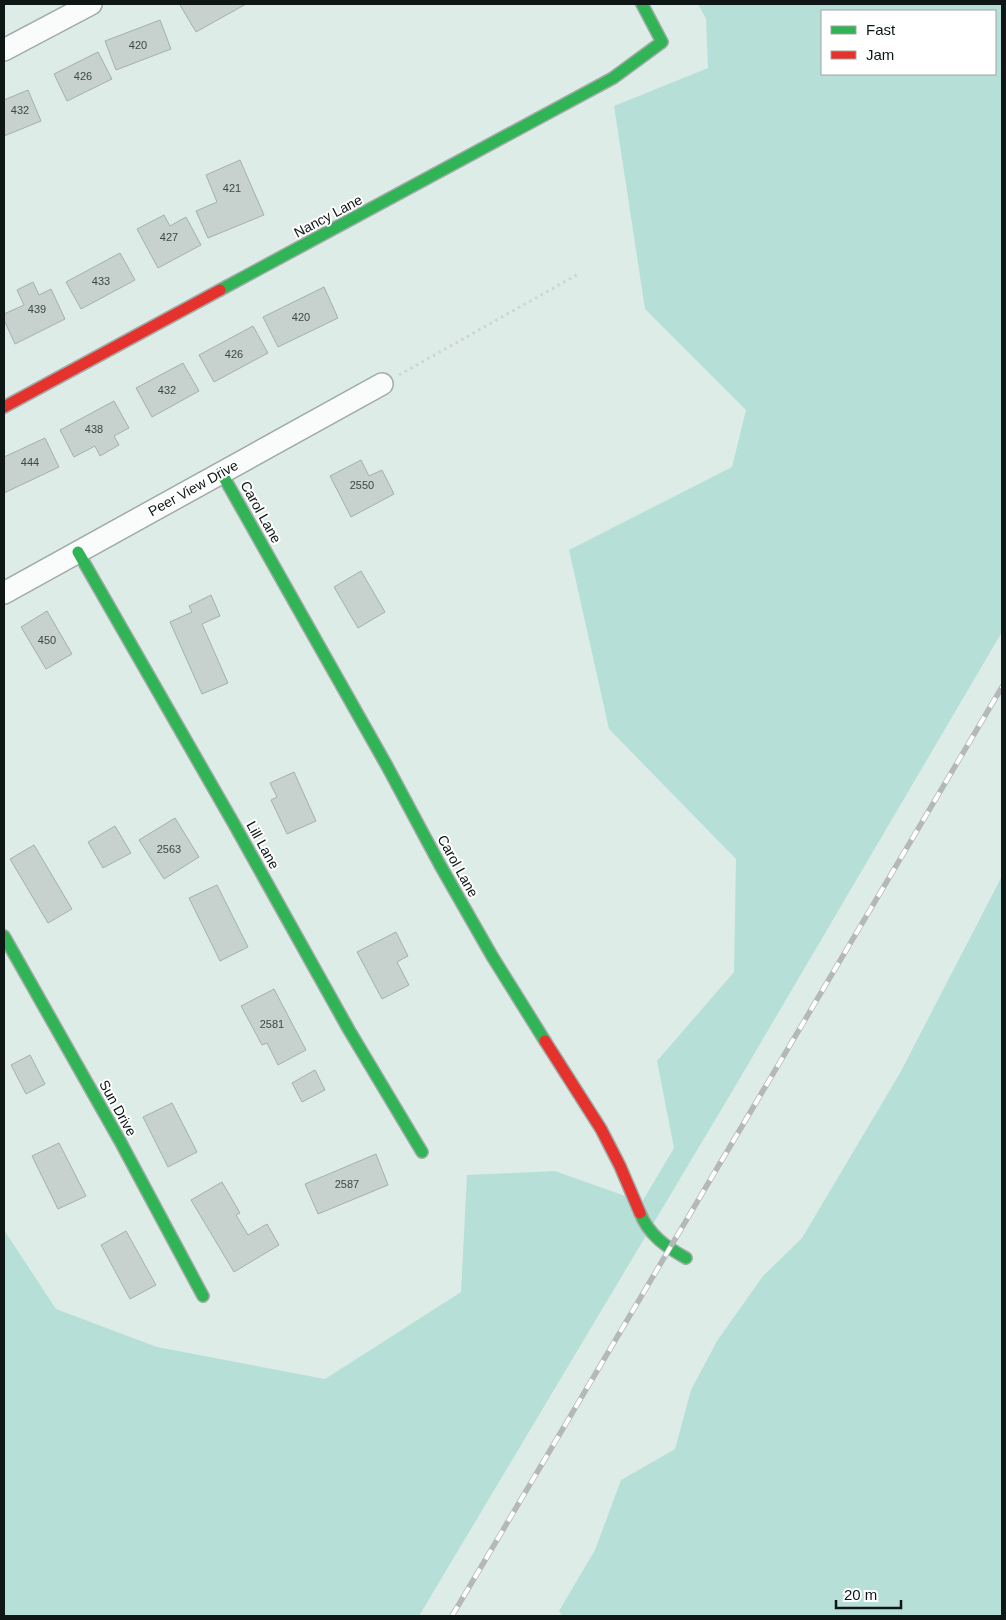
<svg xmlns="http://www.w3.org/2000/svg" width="1006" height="1620" viewBox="0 0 1006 1620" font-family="Helvetica,sans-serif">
  <rect width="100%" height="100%" fill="#deece8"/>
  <g fill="#b6e0d7" fill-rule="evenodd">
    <path d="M 698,4 L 1002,4 L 1002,632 L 733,1090 L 419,1616 L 4,1616 L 4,1230 L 56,1309 L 157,1347 L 325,1379 L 461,1292 L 467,1175 L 555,1171 L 642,1202 L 674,1148 L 657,1061 L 734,972 L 736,859 L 609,729 L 569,550 L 732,467 L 746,410 L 645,309 L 614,106 L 708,68 L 706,19 ZM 822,11 L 995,11 L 995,74 L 822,74 Z"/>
    <path d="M 1002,876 L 1002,1616 L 562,1616 L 559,1611 L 595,1550 L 621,1480 L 675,1449 L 691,1390 L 717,1341 L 763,1276 L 802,1238 L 900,1073 Z"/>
  </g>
  <g fill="#c7d2cf" stroke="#a4b0ad">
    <path d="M 183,4 L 246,4 L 196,32 L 180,5 Z"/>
    <path d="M 160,20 L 171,49 L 116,70 L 105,41 Z"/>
    <path d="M 98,52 L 112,79 L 67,101 L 54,74 Z"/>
    <path d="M 28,90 L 41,121 L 4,136 L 4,100 Z"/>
    <path d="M 240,160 L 264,215 L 208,238 L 196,211 L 217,202 L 206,175 Z"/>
    <path d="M 164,215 L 170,226 L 186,217 L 201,245 L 158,268 L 137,229 Z"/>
    <path d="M 120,253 L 135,280 L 81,309 L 66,282 Z"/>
    <path d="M 33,282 L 39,295 L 51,289 L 65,319 L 15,344 L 4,320 L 4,314 L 24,305 L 17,290 Z"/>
    <path d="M 324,287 L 338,318 L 278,347 L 263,317 Z"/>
    <path d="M 253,326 L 268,353 L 214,382 L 199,355 Z"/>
    <path d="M 183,363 L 199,391 L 152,417 L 136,388 Z"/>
    <path d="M 114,401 L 129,428 L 114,436 L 119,445 L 100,456 L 95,446 L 74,457 L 60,430 Z"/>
    <path d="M 45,438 L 59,467 L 4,493 L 4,457 Z"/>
    <path d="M 361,460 L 369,476 L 382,470 L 394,494 L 351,517 L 330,476 Z"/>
    <path d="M 361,571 L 385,612 L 358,628 L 334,587 Z"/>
    <path d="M 211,595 L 220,616 L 202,624 L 228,683 L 202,694 L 170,622 L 192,612 L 189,606 Z"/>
    <path d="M 47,611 L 72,654 L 46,669 L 21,627 Z"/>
    <path d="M 294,772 L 316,821 L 287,834 L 271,800 L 277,797 L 270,783 Z"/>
    <path d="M 175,818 L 199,857 L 164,879 L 139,840 Z"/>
    <path d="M 115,826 L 131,853 L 103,868 L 88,842 Z"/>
    <path d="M 34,845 L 72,909 L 48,923 L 10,859 Z"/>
    <path d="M 217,885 L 248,947 L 220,961 L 189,898 Z"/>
    <path d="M 396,932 L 408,956 L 397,962 L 409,985 L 382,999 L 357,952 Z"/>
    <path d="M 274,989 L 306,1050 L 278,1065 L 267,1043 L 262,1045 L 241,1006 Z"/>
    <path d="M 30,1055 L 45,1084 L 26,1094 L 11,1065 Z"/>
    <path d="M 315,1070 L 325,1090 L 302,1102 L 292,1083 Z"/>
    <path d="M 172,1103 L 197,1152 L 168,1167 L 143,1117 Z"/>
    <path d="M 59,1143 L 86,1196 L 58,1209 L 32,1156 Z"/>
    <path d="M 376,1154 L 388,1185 L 318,1214 L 305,1184 Z"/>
    <path d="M 222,1182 L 240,1213 L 236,1215 L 248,1235 L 267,1224 L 279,1245 L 234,1272 L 191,1200 Z"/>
    <path d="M 126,1231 L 156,1285 L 130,1299 L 101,1245 Z"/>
  </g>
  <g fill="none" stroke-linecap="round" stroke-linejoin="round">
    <defs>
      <g id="street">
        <path d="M 4,50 L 91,4"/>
        <path d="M 4,593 L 382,384"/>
      </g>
      <g id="fast">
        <path d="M 220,290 L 613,78 L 662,42 L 642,4"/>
        <path d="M 221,472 L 387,766 L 440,865 L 492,956 L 545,1041"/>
        <path d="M 78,552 L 234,824 L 349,1030 L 422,1152"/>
        <path d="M 4,936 L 120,1141 L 203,1296"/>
        <path d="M 640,1213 C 649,1235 666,1247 686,1258"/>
      </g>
      <g id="jam">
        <path d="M 4,407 L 220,290"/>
        <path d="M 545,1041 L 601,1129 L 620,1166 L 640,1213"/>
      </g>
    </defs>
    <use href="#street" stroke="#a0aba8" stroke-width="24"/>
    <use href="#fast" stroke="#a0aba8" stroke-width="14"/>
    <use href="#jam" stroke="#a0aba8" stroke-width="14"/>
    <path stroke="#d0d4d4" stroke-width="3" stroke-dasharray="2.5 4" stroke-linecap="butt" d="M 399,375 L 580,273"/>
    <use href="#street" stroke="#fafcfc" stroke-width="21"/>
    <use href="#fast" stroke="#30b455" stroke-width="11"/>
    <use href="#jam" stroke="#e5322d" stroke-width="11"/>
    <defs>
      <path id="rail" d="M 452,1616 L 1002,687"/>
    </defs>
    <use href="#rail" stroke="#b5b8b8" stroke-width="5.5"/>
    <use href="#rail" stroke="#fff" stroke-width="4" stroke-dasharray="11" stroke-linecap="butt"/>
  </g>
  <g text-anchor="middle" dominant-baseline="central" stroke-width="4" stroke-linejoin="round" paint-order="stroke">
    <g font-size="11" fill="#3d4744">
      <text x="138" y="45">420</text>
      <text x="83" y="76">426</text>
      <text x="20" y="110">432</text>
      <text x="232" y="188">421</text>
      <text x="169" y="237">427</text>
      <text x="101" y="281">433</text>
      <text x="37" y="309">439</text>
      <text x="301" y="317">420</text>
      <text x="234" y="354">426</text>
      <text x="167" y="390">432</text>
      <text x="94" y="429">438</text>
      <text x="30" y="462">444</text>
      <text x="362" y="485">2550</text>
      <text x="47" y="640">450</text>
      <text x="169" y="849">2563</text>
      <text x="272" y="1024">2581</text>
      <text x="347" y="1184">2587</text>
    </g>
    <g font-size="14" fill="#0e1715" stroke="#fff">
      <text transform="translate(328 216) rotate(-28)">Nancy Lane</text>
      <text transform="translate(193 488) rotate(-29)">Peer View Drive</text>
      <text transform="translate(261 512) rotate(61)">Carol Lane</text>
      <text transform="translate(263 845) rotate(61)">Lill Lane</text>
      <text transform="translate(458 866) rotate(61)">Carol Lane</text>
      <text transform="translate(118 1108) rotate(61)">Sun Drive</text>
    </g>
  </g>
  <rect width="1006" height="1620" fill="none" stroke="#0e1715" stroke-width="10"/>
  <rect x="821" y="10" width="175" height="65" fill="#ffffff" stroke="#9fa2a1"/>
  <rect x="831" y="26" width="25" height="8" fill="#30b455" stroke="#9fa2a1"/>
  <text x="866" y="35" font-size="15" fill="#0e1715">Fast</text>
  <rect x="831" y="51" width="25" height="8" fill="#e5322d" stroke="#9fa2a1"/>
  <text x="866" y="60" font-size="15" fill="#0e1715">Jam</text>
  <path d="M836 1600v8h65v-8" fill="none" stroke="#0e1715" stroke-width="2.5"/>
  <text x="844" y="1600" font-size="15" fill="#0e1715" stroke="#ffffff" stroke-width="4" paint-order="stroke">20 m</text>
</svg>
